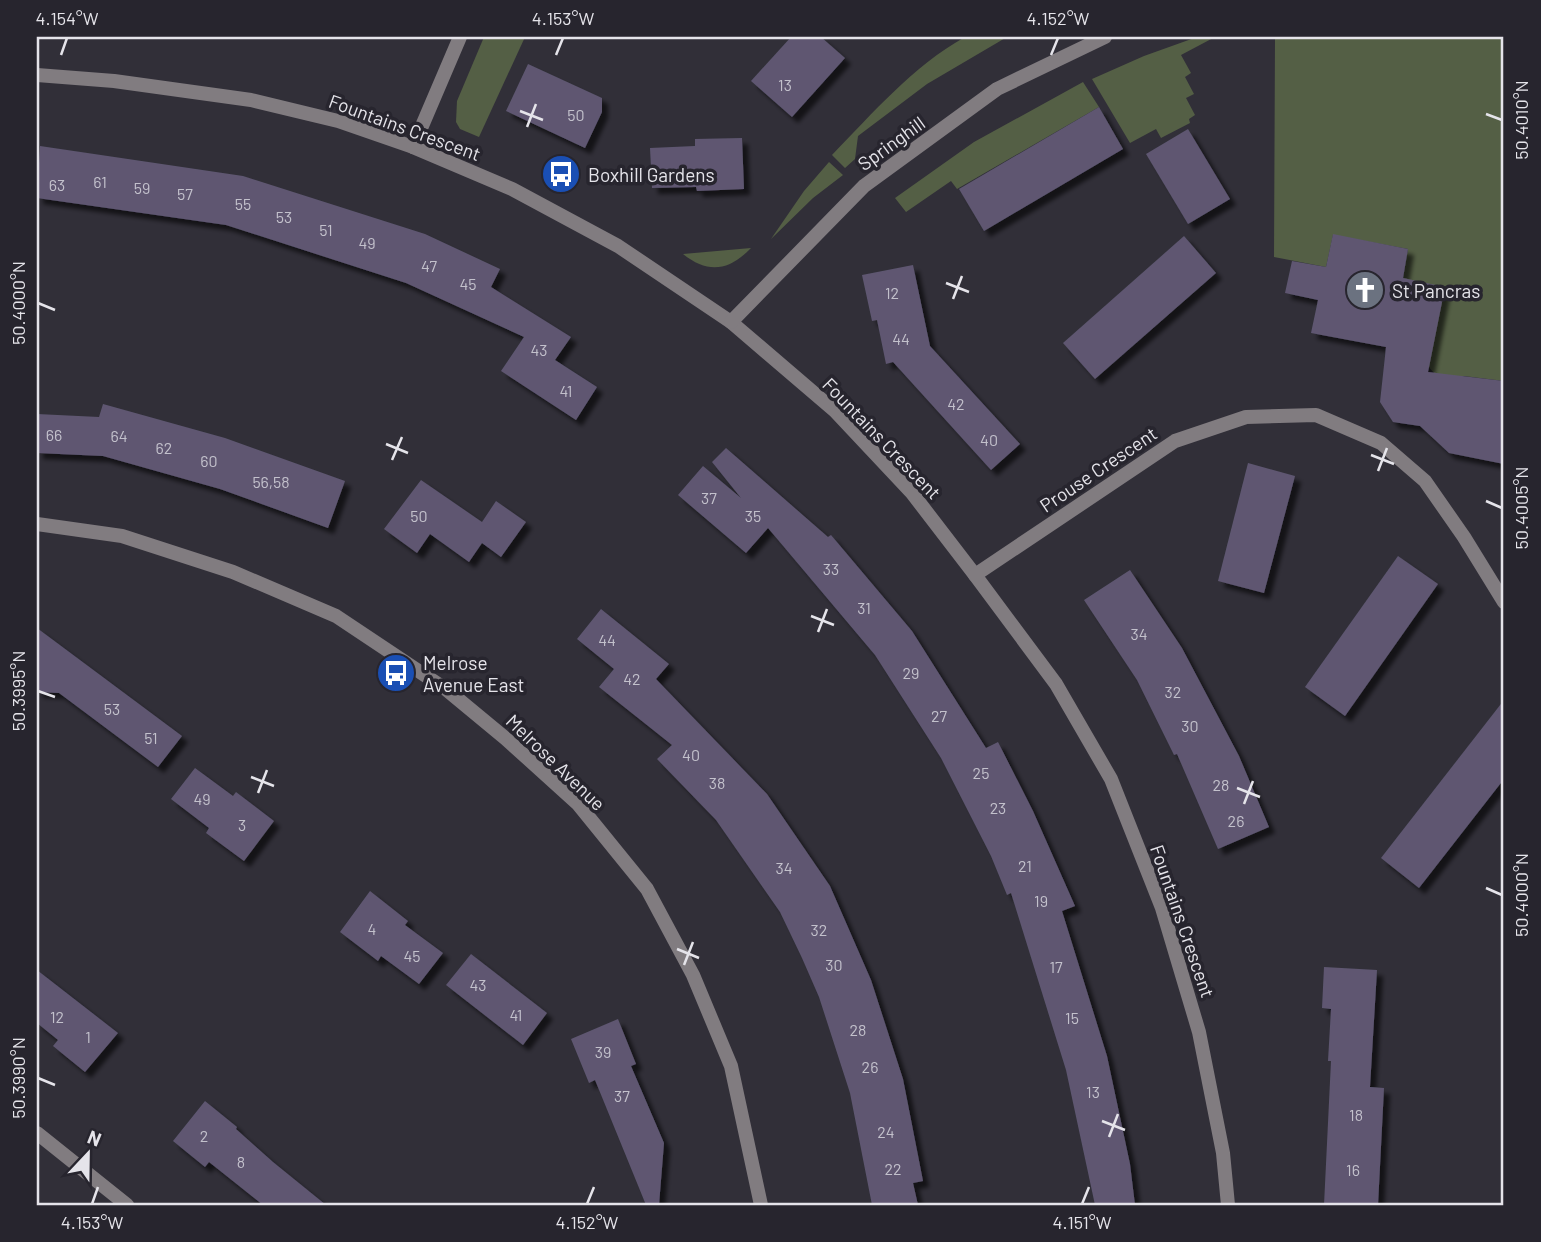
<svg xmlns="http://www.w3.org/2000/svg" width="1541" height="1242" viewBox="0 0 1541 1242" font-family="Barlow,sans-serif">
  <defs>
    <filter id="shadow"><feDropShadow dx="6" dy="6" stdDeviation="2" flood-color="#0009"/></filter>
  </defs>
  <rect width="100%" height="100%" fill="#312f38"/>
  <g fill="#545f45">
    <path d="M 484,37 L 525,37 L 479,137 L 460,129 L 456,122 L 457,101 Z"/>
    <path d="M 965,37 L 1007,37 L 927,84 L 858,136 L 855,159 L 845,168 L 832,155 C 873,113 913,66 965,37 Z"/>
    <path d="M 1197,37 L 1215,37 L 1181,55 L 1191,73 L 1185,77 L 1194,94 L 1186,98 L 1195,115 L 1189,119 L 1190,123 L 1161,138 L 1156,129 L 1130,143 L 1092,79 L 1144,56 Z"/>
    <path d="M 1275,37 L 1504,37 L 1504,381 L 1464,376 L 1444,384 L 1425,363 L 1403,278 L 1408,249 L 1333,235 L 1326,267 L 1274,257 Z"/>
    <path d="M 1083,82 L 1099,107 L 957,189 L 951,181 L 906,212 L 895,198 L 974,142 Z"/>
    <path d="M 829,162 L 843,175 L 813,198 L 771,239 L 804,191 Z"/>
    <path d="M 751,248 C 729,271 708,274 683,254 Z"/>
  </g>
  <g fill="#5e5771" filter="url(#shadow)">
    <path d="M 791,37 L 821,37 L 845,58 L 792,117 L 751,81 Z"/>
    <path d="M 528,64 L 602,98 L 602,112 L 585,148 L 506,111 Z"/>
    <path d="M 1099,107 L 1123,149 L 984,231 L 959,189 Z"/>
    <path d="M 1188,129 L 1230,199 L 1188,224 L 1146,154 Z"/>
    <path d="M 742,138 L 744,189 L 697,191 L 696,187 L 652,188 L 650,148 L 695,146 L 695,139 Z"/>
    <path d="M 40,146 L 243,176 L 425,234 L 500,269 L 491,287 L 571,337 L 555,360 L 597,387 L 576,420 L 501,371 L 524,337 L 406,283 L 226,225 L 37,198 Z"/>
    <path d="M 1333,234 L 1408,249 L 1403,278 L 1445,287 L 1428,372 L 1504,381 L 1504,464 L 1449,453 L 1420,426 L 1393,422 L 1380,402 L 1386,347 L 1311,333 L 1318,300 L 1285,293 L 1292,261 L 1326,267 Z"/>
    <path d="M 1184,236 L 1216,273 L 1095,379 L 1063,343 Z"/>
    <path d="M 913,265 L 930,346 L 1020,444 L 991,470 L 893,362 L 886,364 L 877,320 L 872,321 L 862,275 Z"/>
    <path d="M 103,404 L 225,438 L 345,481 L 328,528 L 220,489 L 103,456 L 37,453 L 37,414 L 99,417 Z"/>
    <path d="M 726,448 L 828,537 L 831,535 L 912,631 L 986,748 L 998,742 L 1033,811 L 1075,906 L 1062,911 L 1107,1056 L 1130,1164 L 1135,1205 L 1095,1205 L 1066,1070 L 1011,893 L 1007,895 L 991,856 L 941,758 L 875,655 L 768,528 L 746,553 L 678,495 L 703,466 L 741,498 L 712,462 Z"/>
    <path d="M 1248,463 L 1295,476 L 1264,593 L 1218,581 Z"/>
    <path d="M 421,480 L 482,522 L 496,501 L 526,522 L 501,557 L 482,543 L 469,562 L 430,534 L 417,553 L 384,529 Z"/>
    <path d="M 1398,556 L 1438,584 L 1345,716 L 1305,687 Z"/>
    <path d="M 1130,570 L 1182,648 L 1239,756 L 1269,827 L 1218,849 L 1177,754 L 1174,755 L 1137,680 L 1084,600 Z"/>
    <path d="M 601,609 L 669,664 L 656,679 L 767,794 L 830,886 L 871,980 L 903,1079 L 923,1181 L 913,1183 L 918,1205 L 872,1205 L 850,1093 L 819,997 L 802,958 L 780,912 L 716,820 L 657,759 L 672,745 L 599,687 L 614,669 L 577,639 Z"/>
    <path d="M 37,628 L 182,736 L 158,767 L 59,693 L 37,692 Z"/>
    <path d="M 1504,700 L 1504,779 L 1419,888 L 1381,858 Z"/>
    <path d="M 195,768 L 233,796 L 236,792 L 274,821 L 244,861 L 206,833 L 209,828 L 171,799 Z"/>
    <path d="M 370,891 L 408,921 L 405,925 L 443,953 L 419,984 L 381,956 L 378,961 L 340,932 Z"/>
    <path d="M 471,954 L 547,1013 L 523,1045 L 446,985 Z"/>
    <path d="M 1324,967 L 1377,970 L 1370,1087 L 1384,1088 L 1378,1205 L 1324,1205 L 1331,1061 L 1328,1061 L 1331,1009 L 1322,1008 Z"/>
    <path d="M 37,970 L 118,1033 L 85,1072 L 53,1046 L 58,1040 L 37,1023 Z"/>
    <path d="M 618,1019 L 636,1064 L 631,1066 L 664,1143 L 659,1205 L 646,1205 L 595,1080 L 589,1083 L 571,1039 Z"/>
    <path d="M 205,1101 L 237,1127 L 236,1129 L 273,1162 L 326,1205 L 263,1205 L 209,1162 L 205,1167 L 173,1141 Z"/>
  </g>
  <g fill="none" stroke-linecap="round" stroke-linejoin="round">
    <g stroke="#817c80" stroke-width="14">
      <path d="M 37,75 L 114,81 L 251,100 L 338,121 L 413,147 L 512,189 L 618,246 L 731,322 L 835,411 L 912,493 L 975,575 L 1056,684 L 1111,779 L 1162,908 L 1199,1032 L 1223,1153 L 1228,1205"/>
      <path d="M 413,147 L 460,37"/>
      <path d="M 731,322 L 864,186 L 997,89 L 1105,37"/>
      <path d="M 37,524 L 122,536 L 233,572 L 336,616 L 447,690 L 505,738 L 578,804 L 647,889 L 693,975 L 731,1066 L 761,1205"/>
      <path d="M 975,575 L 1175,441 L 1246,417 L 1316,415 L 1381,443 L 1425,481 L 1464,537 L 1504,602"/>
      <path d="M 37,1133 L 127,1205"/>
    </g>
  </g>
  <path fill="none" stroke="#e5e4ea" stroke-width="2.5" d="M 61,55 L 67,38M 556,55 L 563,38M 1051,55 L 1058,38M 520,111 L 543,120M 1486,114 L 1502,120M 527,127 L 536,104M 946,283 L 969,292M 953,299 L 962,276M 38,303 L 55,310M 386,444 L 408,453M 1371,455 L 1394,464M 392,460 L 402,437M 1378,471 L 1387,448M 1486,501 L 1502,508M 811,616 L 834,625M 818,632 L 827,609M 38,691 L 55,697M 251,777 L 274,786M 1237,788 L 1260,797M 258,793 L 267,770M 1244,804 L 1253,781M 1486,888 L 1502,895M 677,949 L 699,958M 684,965 L 693,942M 38,1078 L 55,1085M 1102,1121 L 1125,1130M 1109,1137 L 1118,1114M 92,1204 L 98,1187M 587,1204 L 594,1187M 1082,1204 L 1089,1187"/>
  <defs>
    <symbol id="bus-disc" viewBox="-11 -11 22 22"><circle r="9.5" fill="#1a4fb4" stroke="#27252e"/><path d="M-5-6H5V4H4V6H2V4H-2V6H-4V4H-5ZM-3.5-4V0h7V-4ZM-3.5 1.2v1.5H-2V1.2ZM2 1.2v1.5H3.5V1.2Z" fill="#fff"/></symbol>
    <symbol id="church-disc" viewBox="-11 -11 22 22"><circle r="9.5" fill="#6b7280" stroke="#27252e"/><path d="M-1.2-6h2.4v3.5h3.3v2.4h-3.3V6h-2.4V-.1h-3.3v-2.4h3.3Z" fill="#fff"/></symbol>
  </defs>
  <g fill-rule="evenodd">
    <use href="#bus-disc" x="539" y="152" width="44" height="44"/>
    <use href="#church-disc" x="1343" y="268" width="44" height="44"/>
    <use href="#bus-disc" x="374" y="651" width="44" height="44"/>
  </g>
  <g text-anchor="middle" dominant-baseline="central" stroke-width="7" stroke-linejoin="round" paint-order="stroke">
    <g font-size="16" fill="#c3c1cc">
      <text x="785" y="84">13</text>
      <text x="576" y="114">50</text>
      <text x="100" y="181">61</text>
      <text x="57" y="184">63</text>
      <text x="142" y="187">59</text>
      <text x="185" y="193">57</text>
      <text x="243" y="203">55</text>
      <text x="284" y="216">53</text>
      <text x="326" y="229">51</text>
      <text x="367" y="242">49</text>
      <text x="429" y="265">47</text>
      <text x="468" y="283">45</text>
      <text x="892" y="292">12</text>
      <text x="901" y="338">44</text>
      <text x="539" y="349">43</text>
      <text x="566" y="390">41</text>
      <text x="956" y="403">42</text>
      <text x="54" y="434">66</text>
      <text x="119" y="435">64</text>
      <text x="989" y="439">40</text>
      <text x="164" y="447">62</text>
      <text x="209" y="460">60</text>
      <text x="271" y="481">56,58</text>
      <text x="709" y="497">37</text>
      <text x="419" y="515">50</text>
      <text x="753" y="515">35</text>
      <text x="831" y="568">33</text>
      <text x="864" y="607">31</text>
      <text x="1139" y="633">34</text>
      <text x="607" y="639">44</text>
      <text x="911" y="672">29</text>
      <text x="632" y="678">42</text>
      <text x="1173" y="691">32</text>
      <text x="112" y="708">53</text>
      <text x="939" y="715">27</text>
      <text x="1190" y="725">30</text>
      <text x="151" y="737">51</text>
      <text x="691" y="754">40</text>
      <text x="981" y="772">25</text>
      <text x="717" y="782">38</text>
      <text x="1221" y="784">28</text>
      <text x="202" y="798">49</text>
      <text x="998" y="807">23</text>
      <text x="1236" y="820">26</text>
      <text x="242" y="824">3</text>
      <text x="1025" y="865">21</text>
      <text x="784" y="867">34</text>
      <text x="1041" y="900">19</text>
      <text x="372" y="928">4</text>
      <text x="819" y="929">32</text>
      <text x="412" y="955">45</text>
      <text x="834" y="964">30</text>
      <text x="1056" y="966">17</text>
      <text x="478" y="984">43</text>
      <text x="516" y="1014">41</text>
      <text x="57" y="1016">12</text>
      <text x="1072" y="1017">15</text>
      <text x="858" y="1029">28</text>
      <text x="88" y="1036">1</text>
      <text x="603" y="1051">39</text>
      <text x="870" y="1066">26</text>
      <text x="1093" y="1091">13</text>
      <text x="622" y="1095">37</text>
      <text x="1356" y="1114">18</text>
      <text x="886" y="1131">24</text>
      <text x="204" y="1135">2</text>
      <text x="241" y="1161">8</text>
      <text x="893" y="1168">22</text>
      <text x="1353" y="1169">16</text>
    </g>
    <g font-size="19" fill="#e5e4ea" stroke="#27252e">
      <text transform="translate(405 127) rotate(20)">Fountains Crescent</text>
      <text transform="translate(891 143) rotate(-36)">Springhill</text>
      <text transform="translate(882 438) rotate(46)">Fountains Crescent</text>
      <text transform="translate(1098 469) rotate(-34)">Prouse Crescent</text>
      <text transform="translate(556 762) rotate(44)">Melrose Avenue</text>
      <text transform="translate(1183 921) rotate(71)">Fountains Crescent</text>
    </g>
    <g font-size="19" fill="#e5e4ea" stroke="#27252e" text-anchor="start">
      <text x="588" y="174">Boxhill Gardens</text>
      <text x="1392" y="290">St Pancras</text>
      <text x="423" y="662">Melrose<tspan x="423" dy="22">Avenue East</tspan></text>
    </g>
  </g>
  <rect width="1541" height="1242" fill="none" stroke="#27252e" stroke-width="77"/>
  <g transform="translate(88 1154) rotate(22)" stroke="#27252e" stroke-width="5" paint-order="stroke">
  <path d="M0-5L12 26L0 18L-12 26Z" fill="#e5e4ea"/>
  <text y="-10" font-size="19" font-weight="bold" text-anchor="middle" fill="#e5e4ea">N</text>
  </g>
  <rect x="38" y="38" width="1464" height="1166" fill="none" stroke="#e5e4ea" stroke-width="2.5"/>
  <g font-size="18" text-anchor="middle" fill="#e5e4ea">
    <text x="67" y="25">4.154°W</text>
    <text x="563" y="25">4.153°W</text>
    <text x="1058" y="25">4.152°W</text>
    <text transform="translate(1522 120) rotate(-90)" y="6">50.4010°N</text>
    <text transform="translate(19 303) rotate(-90)" y="6">50.4000°N</text>
    <text transform="translate(1522 508) rotate(-90)" y="6">50.4005°N</text>
    <text transform="translate(19 691) rotate(-90)" y="6">50.3995°N</text>
    <text transform="translate(1522 895) rotate(-90)" y="6">50.4000°N</text>
    <text transform="translate(19 1078) rotate(-90)" y="6">50.3990°N</text>
    <text x="92" y="1229">4.153°W</text>
    <text x="587" y="1229">4.152°W</text>
    <text x="1082" y="1229">4.151°W</text>
  </g>
</svg>
